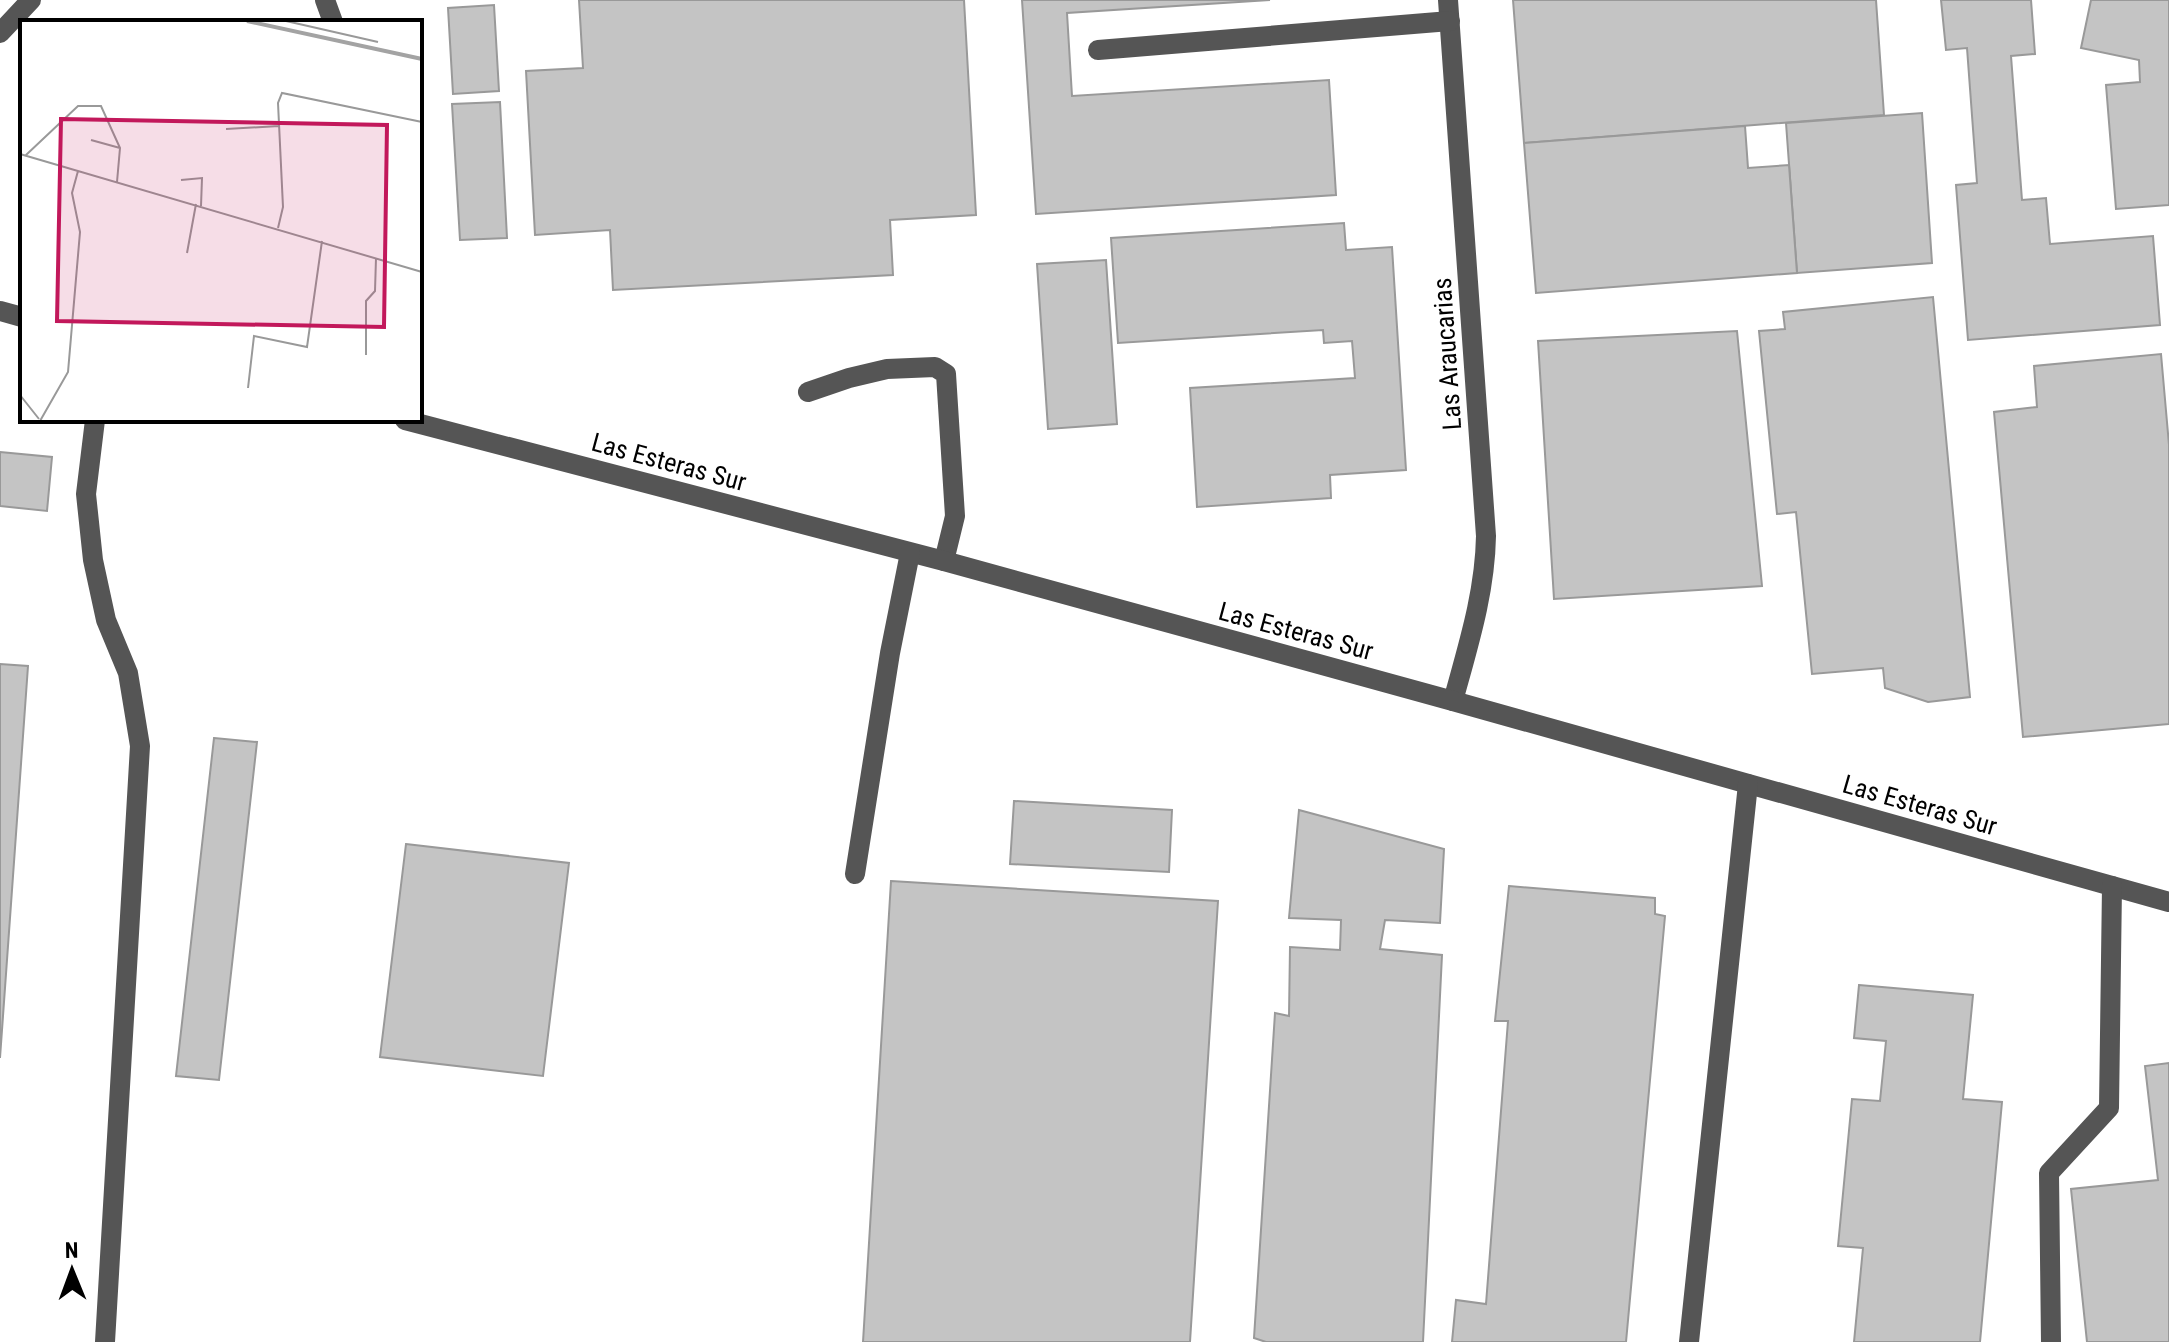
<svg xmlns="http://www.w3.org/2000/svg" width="2169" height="1342" viewBox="0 0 2169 1342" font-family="'Roboto Condensed',sans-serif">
  <rect width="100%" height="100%" fill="#fff"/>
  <g fill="#c4c4c4" stroke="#999" stroke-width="2">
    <path d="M 579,0 L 964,0 L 976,215 L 890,220 L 893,275 L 613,290 L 610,230 L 535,235 L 526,71 L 583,68 Z"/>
    <path d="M 1022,0 L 1270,0 L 1067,13 L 1072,96 L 1329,80 L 1336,195 L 1036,214 Z"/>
    <path d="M 1513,0 L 1876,0 L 1884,115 L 1524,143 Z"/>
    <path d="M 1941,0 L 2031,0 L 2035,54 L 2011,56 L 2022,200 L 2046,198 L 2050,244 L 2153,236 L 2160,325 L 1968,340 L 1956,185 L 1977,183 L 1967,48 L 1946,50 Z"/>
    <path d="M 2091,0 L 2169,0 L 2169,205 L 2116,209 L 2106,85 L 2140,82 L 2139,60 L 2081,48 Z"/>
    <path d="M 494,5 L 499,91 L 453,94 L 448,8 Z"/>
    <path d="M 500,102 L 507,238 L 460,240 L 452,104 Z"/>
    <path d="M 1922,113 L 1932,263 L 1797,273 L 1786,123 Z"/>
    <path d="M 1745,126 L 1748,168 L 1789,165 L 1797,273 L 1536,293 L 1524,143 Z"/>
    <path d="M 1344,223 L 1346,250 L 1392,247 L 1406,470 L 1330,475 L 1331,498 L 1197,507 L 1190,388 L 1355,378 L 1352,341 L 1324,343 L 1323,330 L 1118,343 L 1111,238 Z"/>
    <path d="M 1106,260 L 1117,424 L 1048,429 L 1037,264 Z"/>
    <path d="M 1933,297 L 1970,697 L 1928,702 L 1885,688 L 1883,668 L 1812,674 L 1796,512 L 1777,514 L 1759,331 L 1785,329 L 1783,312 Z"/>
    <path d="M 1737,331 L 1762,586 L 1554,599 L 1538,341 Z"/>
    <path d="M 2161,354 L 2169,445 L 2169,724 L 2023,737 L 1994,412 L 2037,407 L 2034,366 Z"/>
    <path d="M 0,452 L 52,457 L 47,511 L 0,506 Z"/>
    <path d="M 0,664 L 28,666 L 0,1058 Z"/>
    <path d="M 214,738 L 257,742 L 219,1080 L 176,1076 Z"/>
    <path d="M 1014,801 L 1172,810 L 1169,872 L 1010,864 Z"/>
    <path d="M 1299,810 L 1444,849 L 1440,923 L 1385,920 L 1380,949 L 1442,955 L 1423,1342 L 1266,1342 L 1254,1338 L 1275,1013 L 1289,1016 L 1290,947 L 1340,950 L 1341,920 L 1289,918 Z"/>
    <path d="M 406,844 L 569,863 L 543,1076 L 380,1057 Z"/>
    <path d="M 891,881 L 1218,901 L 1190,1342 L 863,1342 Z"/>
    <path d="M 1509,886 L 1655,898 L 1655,914 L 1665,916 L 1626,1342 L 1452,1342 L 1456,1300 L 1486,1304 L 1508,1021 L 1495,1021 Z"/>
    <path d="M 1859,985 L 1973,995 L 1963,1099 L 2002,1102 L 1980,1342 L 1854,1342 L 1863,1248 L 1838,1246 L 1852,1099 L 1880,1101 L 1886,1041 L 1854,1038 Z"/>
    <path d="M 2169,1063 L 2169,1342 L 2087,1342 L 2071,1189 L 2158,1180 L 2145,1066 Z"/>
  </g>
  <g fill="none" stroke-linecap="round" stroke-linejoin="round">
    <g stroke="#555" stroke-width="20">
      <path d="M 325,0 L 333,22"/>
      <path d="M 1448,0 L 1486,536 C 1485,593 1468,646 1453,701"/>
      <path d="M 0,33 L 31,0"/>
      <path d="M 1098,50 L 1450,21"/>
      <path d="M 0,311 L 22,317"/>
      <path d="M 808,392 L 849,378 L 887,369 L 935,367 L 946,374 L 955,516 L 944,561"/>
      <path d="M 95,420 L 86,494 L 93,560 L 106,620 L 128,673 L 140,746 L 105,1342"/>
      <path d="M 405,420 L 944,561 L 1453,701 L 2169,902"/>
      <path d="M 855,874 L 890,653 L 910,553"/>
      <path d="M 1689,1342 L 1748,784"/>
      <path d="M 2051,1342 L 2049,1173 L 2109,1108 L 2112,886"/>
    </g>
  </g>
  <g text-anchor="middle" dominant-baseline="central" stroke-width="7" stroke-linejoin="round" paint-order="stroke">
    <g font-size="26" fill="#000" stroke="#fff">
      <text transform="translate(1447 354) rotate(-94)">Las Araucarias</text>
      <text transform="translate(669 462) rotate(15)">Las Esteras Sur</text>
      <text transform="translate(1296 631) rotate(15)">Las Esteras Sur</text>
      <text transform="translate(1920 805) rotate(16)">Las Esteras Sur</text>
    </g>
  </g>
  <g transform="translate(20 20)">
    <rect width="402" height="402" fill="#fff"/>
    <path fill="none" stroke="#a3a3a3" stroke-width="4" d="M 227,1 L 402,39"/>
    <path fill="none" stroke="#999" stroke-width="2" d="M 266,1 L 358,22M 206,109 L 259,106M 71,120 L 100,128M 0,134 L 402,252M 6,135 L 58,86 L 81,86 L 100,128 L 97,162M 161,160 L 182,158 L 181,186M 258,208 L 263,187 L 258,83 L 262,73 L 402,102M 167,233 L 176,184M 346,335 L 346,281 L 355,271 L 356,238M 228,368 L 234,316 L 287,327 L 302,221M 0,375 L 19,399M 20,401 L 48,352 L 60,212 L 52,173 L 58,151"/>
    <path fill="#c2185b" fill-opacity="0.15" stroke="#c2185b" stroke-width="4" d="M 41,99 L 367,105 L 364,307 L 37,301 Z"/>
    <rect width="402" height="402" fill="none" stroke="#000" stroke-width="4"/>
  </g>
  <g transform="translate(72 1270) rotate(359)" stroke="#ffffff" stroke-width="6" paint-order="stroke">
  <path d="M0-6L14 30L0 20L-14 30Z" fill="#000000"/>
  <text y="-12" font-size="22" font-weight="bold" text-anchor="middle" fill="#000000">N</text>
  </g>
</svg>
